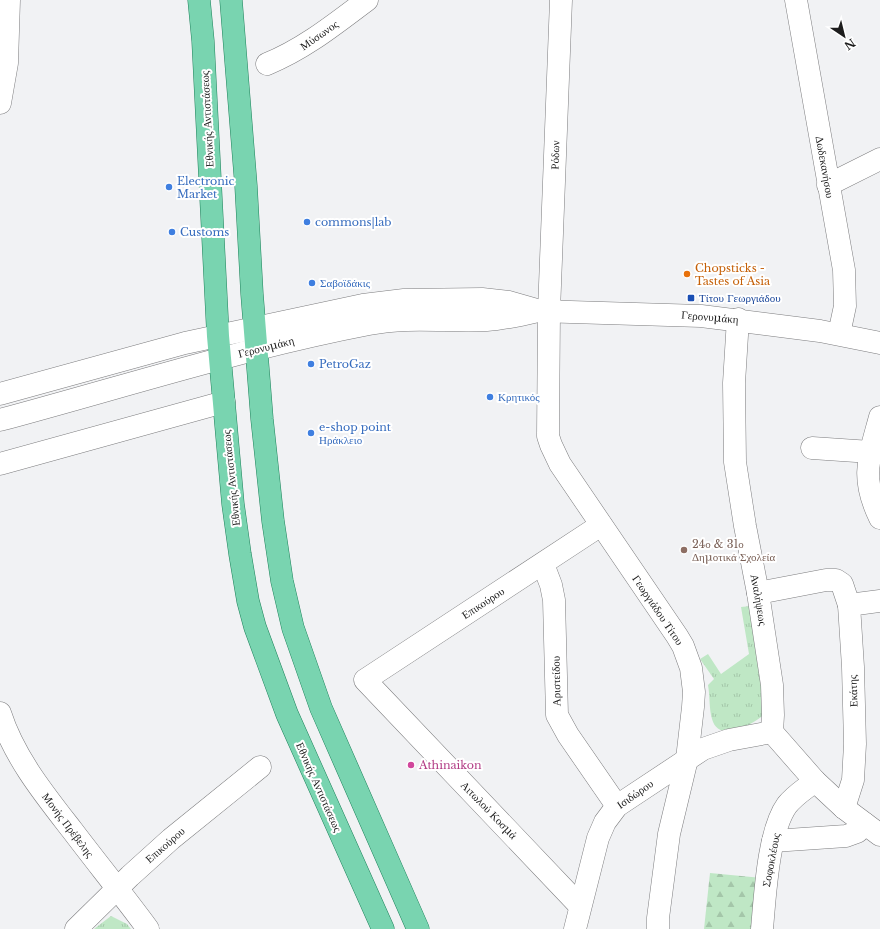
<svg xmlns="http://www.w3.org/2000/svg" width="880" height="929" viewBox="0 0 880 929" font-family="'Libre Baskerville',serif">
  <defs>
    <pattern id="grass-tufts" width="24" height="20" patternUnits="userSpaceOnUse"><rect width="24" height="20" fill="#bfe7c5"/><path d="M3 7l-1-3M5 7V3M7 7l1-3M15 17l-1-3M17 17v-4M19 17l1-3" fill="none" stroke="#a4c6a9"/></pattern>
    <pattern id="forest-firs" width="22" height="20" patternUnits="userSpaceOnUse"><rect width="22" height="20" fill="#bfe7c5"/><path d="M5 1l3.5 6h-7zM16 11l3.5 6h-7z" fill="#a4c6a9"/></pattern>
  </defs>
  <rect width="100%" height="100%" fill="#f1f2f4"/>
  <g fill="url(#grass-tufts)">
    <path d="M 751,606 L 767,712 C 756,723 719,745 712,719 C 709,709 710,696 708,685 L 714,679 L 700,659 L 708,654 L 721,674 L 749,654 L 741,607 Z"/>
    <path d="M 111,916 L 127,924 L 131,929 L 94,929 Z"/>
  </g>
  <path fill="url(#forest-firs)" d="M 710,873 L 762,878 L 757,929 L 704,929 Z"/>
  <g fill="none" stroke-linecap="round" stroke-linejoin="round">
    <defs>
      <g id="minor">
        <path d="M 561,0 L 549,311 L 548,436 L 551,445 L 560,464 L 677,636 L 683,646 L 691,668 L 694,692 L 693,707 L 687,759 L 669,834 L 658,918 L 658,929"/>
        <path d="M 796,0 L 844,270 L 845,306 L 839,334"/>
        <path d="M 267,64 C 304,49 335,24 367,0"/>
        <path d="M 0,103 L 7,63 L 9,0"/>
        <path d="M 828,185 L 880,159"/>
        <path d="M 738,319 L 734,383 L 735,462 L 745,526 L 758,593 L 772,685 L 773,715 L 772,732 L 815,781 L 844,808 L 880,835"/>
        <path d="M 0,394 L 185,343 L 363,305 L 404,300 L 482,299 L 509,302 L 537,310"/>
        <path d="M 880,417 C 869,458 860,477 880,518"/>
        <path d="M 0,420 C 123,387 244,348 369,324 C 409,316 448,322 487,320 C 504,319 521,315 538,311 L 701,316 L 820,331 L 880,343"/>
        <path d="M 812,448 L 871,452"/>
        <path d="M 0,464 L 224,402"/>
        <path d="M 543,564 L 551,585 L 554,600 L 557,715 L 568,735 L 617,806"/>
        <path d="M 758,593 L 826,580 L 836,580 L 842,584 L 849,605"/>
        <path d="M 0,713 C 14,757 44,794 72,830 C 97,863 123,895 148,929"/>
        <path d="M 844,808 L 853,780 L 855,744 L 853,667 L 849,605 L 880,601"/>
        <path d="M 773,841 L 846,836 L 857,832 L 865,824"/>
        <path d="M 580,906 L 365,680 L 601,525"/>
        <path d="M 76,929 L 130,876 L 171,839 L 260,767"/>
        <path d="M 575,929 L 598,838 L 605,822 L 617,806 L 703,749 L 729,740 L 772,732"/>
        <path d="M 762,929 C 765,897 768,831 787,805 C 795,795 805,789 815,781"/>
      </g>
      <g id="major">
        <path d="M 199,0 L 203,41 L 218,336 L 233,504 L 240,554 L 248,601 L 255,627 L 287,714 L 383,929"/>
        <path d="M 231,0 L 246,186 L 252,294 L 262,419 L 273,521 L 282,581 L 293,628 L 321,708 L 418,929"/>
      </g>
    </defs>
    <use href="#minor" stroke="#7c7c7e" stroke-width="23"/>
    <use href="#major" stroke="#1e825b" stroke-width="23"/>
    <use href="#minor" stroke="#fff" stroke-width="22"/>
    <use href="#major" stroke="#79d4b0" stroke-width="22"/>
  </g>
  <g fill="#3f7fe0" stroke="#fff" stroke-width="1.5">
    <circle cx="169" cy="187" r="4"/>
    <circle cx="307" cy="222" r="4"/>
    <circle cx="172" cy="232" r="4"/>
    <circle cx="312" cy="283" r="4"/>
    <circle cx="311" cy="364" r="4"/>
    <circle cx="490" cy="397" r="4"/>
    <circle cx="311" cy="433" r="4"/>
  </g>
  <circle fill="#e8710a" stroke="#fff" stroke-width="1.5" cx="687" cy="274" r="4"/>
  <rect fill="#1a4fb4" stroke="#fff" stroke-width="1.5" x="687" y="294" width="8" height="8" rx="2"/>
  <circle fill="#8d6e63" stroke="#fff" stroke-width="1.5" cx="684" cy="550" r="4"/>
  <circle fill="#d1479c" stroke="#fff" stroke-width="1.5" cx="411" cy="765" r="4"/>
  <g text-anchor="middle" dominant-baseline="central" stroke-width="4" stroke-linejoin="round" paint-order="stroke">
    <g font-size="11" fill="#1d1d1d" stroke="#fff">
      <text transform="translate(319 35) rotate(-35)">Μύσωνος</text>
      <text transform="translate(207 119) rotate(-93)">Εθνικής Αντιστάσεως</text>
      <text transform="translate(555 155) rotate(-88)">Ρόδων</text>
      <text transform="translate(825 167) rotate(80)">Δωδεκανήσου</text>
      <text transform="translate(710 317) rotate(5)">Γερονυμάκη</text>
      <text transform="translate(266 347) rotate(-14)">Γερονυμάκη</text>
      <text transform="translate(231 478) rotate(-96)">Εθνικής Αντιστάσεως</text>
      <text transform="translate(759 600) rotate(80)">Αναλήψεως</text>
      <text transform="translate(483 603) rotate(-33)">Επικούρου</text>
      <text transform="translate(658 610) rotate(56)">Γεωργιάδου Τίτου</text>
      <text transform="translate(556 681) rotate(-91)">Αριστείδου</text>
      <text transform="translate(853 691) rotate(-92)">Εκάτης</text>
      <text transform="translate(319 787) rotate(66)">Εθνικής Αντιστάσεως</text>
      <text transform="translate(635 794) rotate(-35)">Ισιδώρου</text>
      <text transform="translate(489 810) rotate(46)">Αιτωλού Κοσμά</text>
      <text transform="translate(68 825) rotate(53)">Μονής Πρέβελης</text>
      <text transform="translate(165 845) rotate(-41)">Επικούρου</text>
      <text transform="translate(771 860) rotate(-79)">Σοφοκλέους</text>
    </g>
    <g font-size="11" fill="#366cbe" stroke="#fff" text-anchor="start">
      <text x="177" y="181">Electronic<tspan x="177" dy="13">Market</tspan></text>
      <text x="315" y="222">commons|lab</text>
      <text x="180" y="232">Customs</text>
      <text x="320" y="283">Σαβοϊδάκις</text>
      <text x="319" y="364">PetroGaz</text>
      <text x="498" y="397">Κρητικός</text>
      <text x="319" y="427">e-shop point<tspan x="319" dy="13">Ηράκλειο</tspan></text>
    </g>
    <g font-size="11" fill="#c56008" stroke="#fff" text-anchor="start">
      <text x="695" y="268">Chopsticks -<tspan x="695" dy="13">Tastes of Asia</tspan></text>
    </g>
    <g font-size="11" fill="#164399" stroke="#fff" text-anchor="start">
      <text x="699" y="298">Τίτου Γεωργιάδου</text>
    </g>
    <g font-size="11" fill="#785e54" stroke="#fff" text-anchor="start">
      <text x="692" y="544">24ο &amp; 31ο<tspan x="692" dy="13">Δημοτικά Σχολεία</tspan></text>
    </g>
    <g font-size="11" fill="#b23c85" stroke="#fff" text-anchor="start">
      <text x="419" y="765">Athinaikon</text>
    </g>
  </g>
  <g transform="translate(844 36) rotate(145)" stroke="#ffffff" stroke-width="3" paint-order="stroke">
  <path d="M0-3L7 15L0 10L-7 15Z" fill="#1d1d1d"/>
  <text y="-6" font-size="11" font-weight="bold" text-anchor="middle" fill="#1d1d1d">N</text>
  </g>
</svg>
